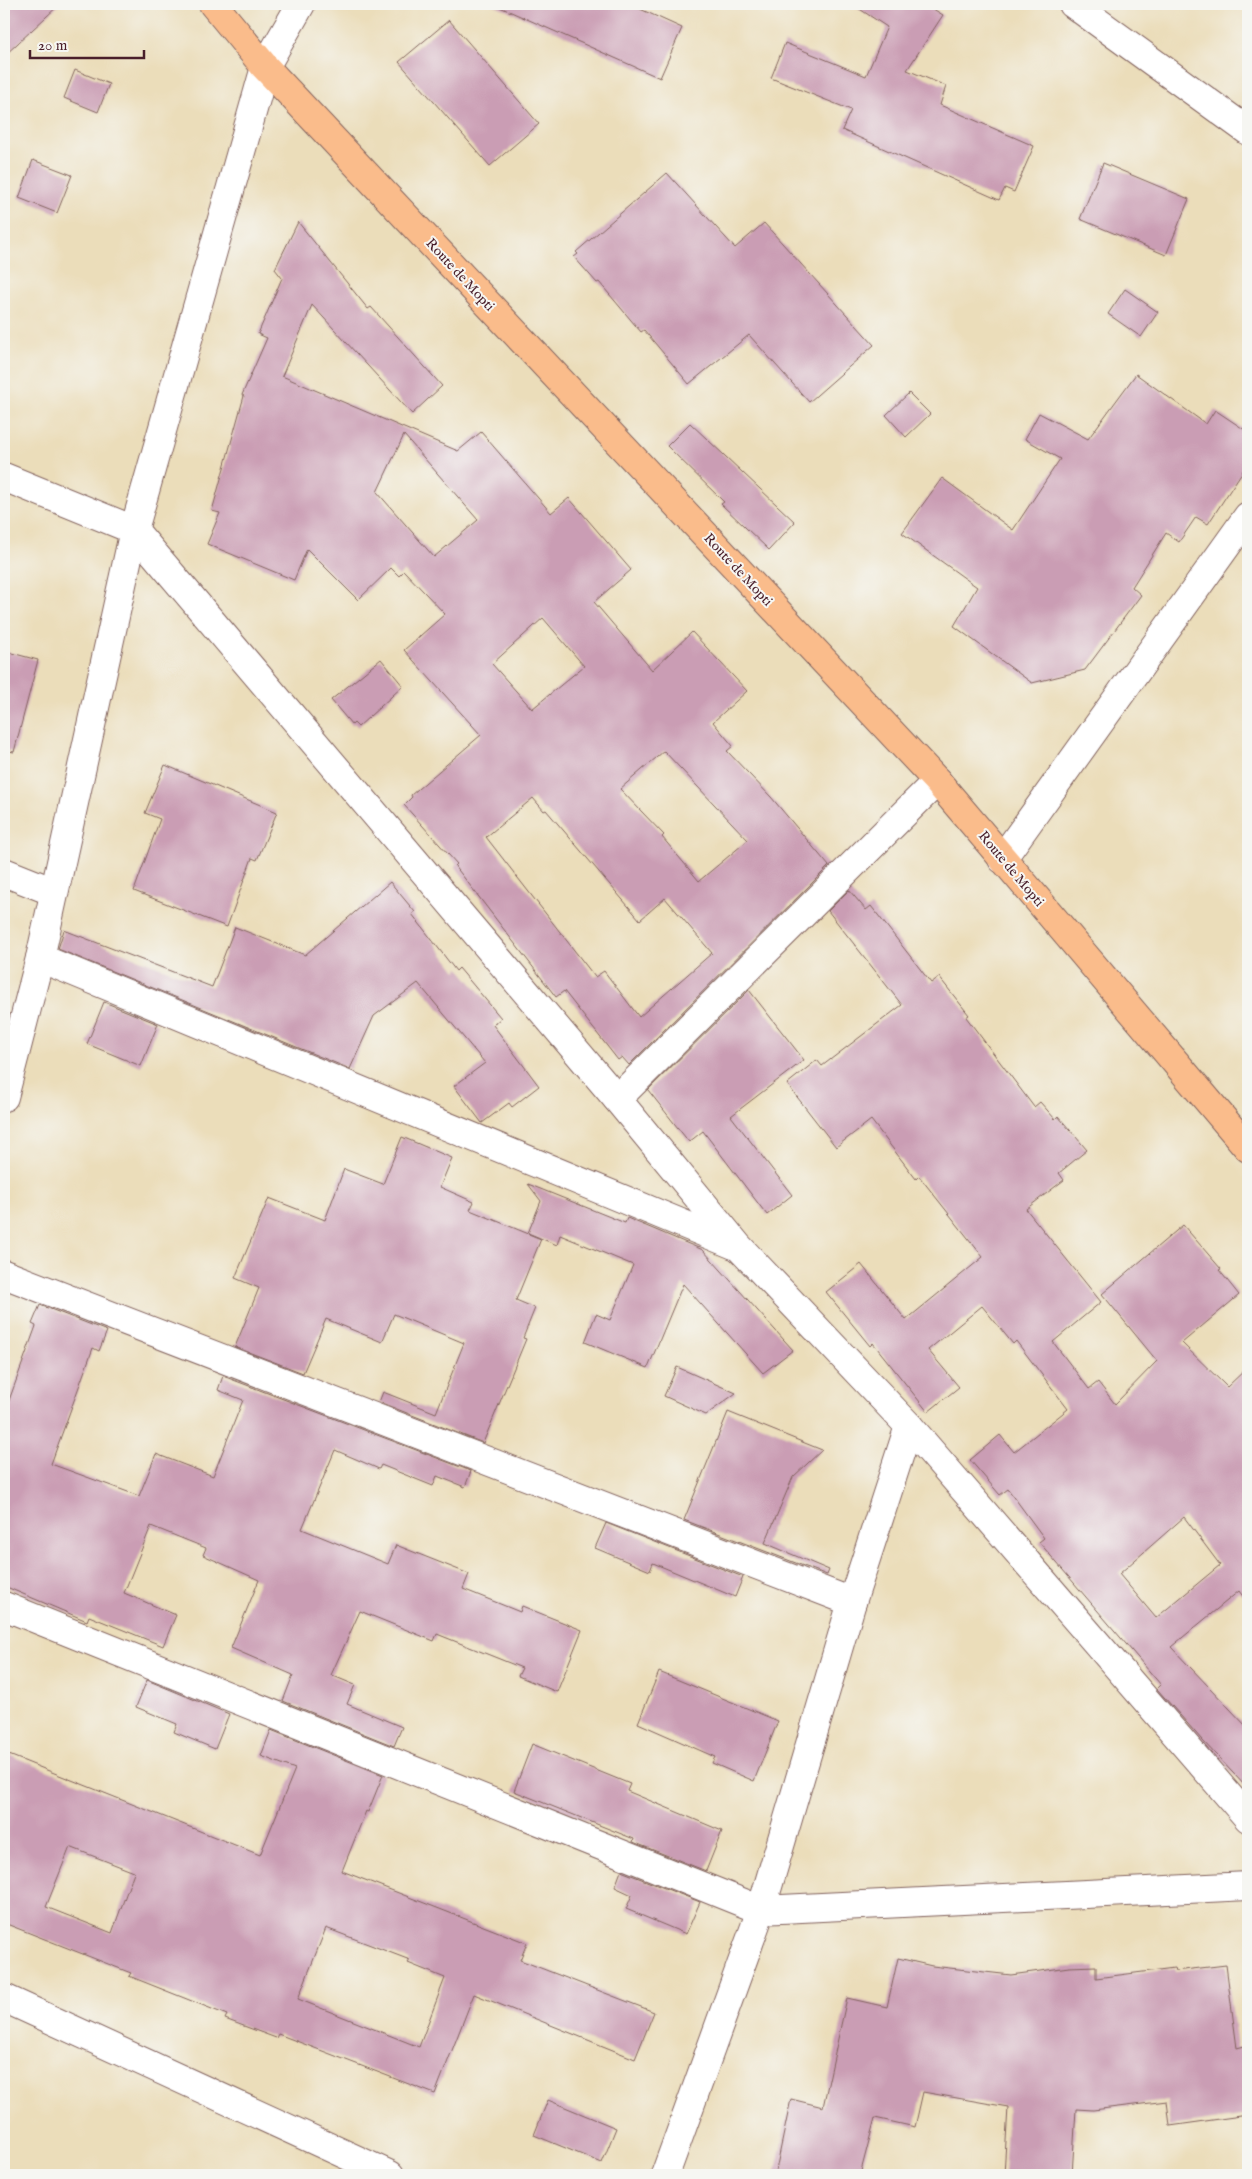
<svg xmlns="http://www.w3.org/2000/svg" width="1252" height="2179" viewBox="0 0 1252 2179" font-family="'IM FELL English',serif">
  <rect width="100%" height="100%" fill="#f6f6f2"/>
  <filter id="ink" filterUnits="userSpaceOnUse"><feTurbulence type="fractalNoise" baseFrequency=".02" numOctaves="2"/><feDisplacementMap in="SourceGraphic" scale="10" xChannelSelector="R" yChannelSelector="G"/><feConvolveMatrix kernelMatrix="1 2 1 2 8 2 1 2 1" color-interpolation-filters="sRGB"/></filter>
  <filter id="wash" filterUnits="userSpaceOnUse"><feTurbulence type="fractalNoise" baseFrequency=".0096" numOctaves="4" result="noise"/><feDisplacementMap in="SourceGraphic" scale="20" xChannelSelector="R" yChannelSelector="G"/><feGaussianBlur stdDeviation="1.12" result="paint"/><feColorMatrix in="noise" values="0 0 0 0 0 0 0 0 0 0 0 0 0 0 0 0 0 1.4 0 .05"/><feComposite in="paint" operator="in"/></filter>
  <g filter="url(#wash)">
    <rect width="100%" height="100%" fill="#ebddba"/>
    <g id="blocks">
      <g fill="#ca9db4" fill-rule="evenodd">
        <path d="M 4,4 L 60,4 L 4,56 Z"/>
        <path d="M 493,4 L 629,4 L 682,28 L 660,78 Z"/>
        <path d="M 852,4 L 925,4 L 943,15 L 907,70 L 946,86 L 940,105 L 1034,146 L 1014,192 L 1005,188 L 999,200 L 842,130 L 851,110 L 771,78 L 785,43 L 866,76 L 887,27 Z"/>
        <path d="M 449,20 L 539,124 L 490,166 L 399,62 Z"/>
        <path d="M 75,70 L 109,84 L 98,112 L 64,98 Z"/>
        <path d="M 33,160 L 72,175 L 57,213 L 19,198 Z"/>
        <path d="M 1103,163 L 1189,199 L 1166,255 L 1080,219 Z"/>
        <path d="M 667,173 L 735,248 L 764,223 L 874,345 L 809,402 L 749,335 L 689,384 L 644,330 L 641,332 L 599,282 L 597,283 L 574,257 L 578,254 L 576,252 Z"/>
        <path d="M 298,222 L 368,309 L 371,307 L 442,386 L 412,414 L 312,305 L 282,376 L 458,451 L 481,432 L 551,513 L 569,498 L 631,570 L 594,602 L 652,670 L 692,632 L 747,691 L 713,722 L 733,746 L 727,751 L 771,797 L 829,866 L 629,1065 L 622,1057 L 618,1060 L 564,991 L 556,997 L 455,866 L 457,864 L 404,805 L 412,797 L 411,795 L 481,735 L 404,650 L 445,614 L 404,571 L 399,576 L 391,568 L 358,600 L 307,549 L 294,580 L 207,544 L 220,513 L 212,511 L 244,396 L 242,395 L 267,338 L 258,334 L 282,278 L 275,269 ZM 404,435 L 478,520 L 434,557 L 377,492 ZM 543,618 L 584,666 L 532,709 L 492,664 ZM 664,751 L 748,840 L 699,881 L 662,837 L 664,835 L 620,789 ZM 533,798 L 544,811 L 546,810 L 640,920 L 665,898 L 712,953 L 639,1017 L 604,971 L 595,977 L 486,837 Z"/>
        <path d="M 1125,289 L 1158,312 L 1141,337 L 1108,314 Z"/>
        <path d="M 1136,374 L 1206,424 L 1215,410 L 1248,432 L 1248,463 L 1208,524 L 1196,517 L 1179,542 L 1166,533 L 1132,587 L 1141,595 L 1085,670 L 1032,683 L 954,626 L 977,587 L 902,533 L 942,478 L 1013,530 L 1060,459 L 1025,439 L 1039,413 L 1088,439 Z"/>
        <path d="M 909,393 L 930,414 L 906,437 L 886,415 Z"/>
        <path d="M 690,423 L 795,522 L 769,550 L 721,504 L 724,502 L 667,446 Z"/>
        <path d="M 4,651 L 38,660 L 14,752 L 4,750 Z"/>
        <path d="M 381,659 L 403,686 L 358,727 L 354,723 L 352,725 L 331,700 Z"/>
        <path d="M 165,765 L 277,812 L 257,860 L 252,858 L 227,927 L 134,891 L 160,819 L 145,813 Z"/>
        <path d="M 390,882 L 415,912 L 412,914 L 456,971 L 459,968 L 501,1018 L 493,1025 L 539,1086 L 512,1107 L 509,1103 L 482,1123 L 454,1086 L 485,1063 L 418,983 L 374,1016 L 350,1069 L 58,949 L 64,930 L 212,987 L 235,927 L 305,955 Z"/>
        <path d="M 849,890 L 866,910 L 871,906 L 931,983 L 939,977 L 969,1015 L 966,1017 L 1034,1107 L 1040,1102 L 1055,1119 L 1058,1116 L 1087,1150 L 1059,1173 L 1064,1180 L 1026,1209 L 1101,1302 L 1053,1342 L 1089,1389 L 1098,1382 L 1115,1404 L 1157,1361 L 1102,1294 L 1183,1225 L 1221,1269 L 1219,1270 L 1239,1295 L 1182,1343 L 1227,1387 L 1248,1367 L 1248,1603 L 1239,1591 L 1171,1647 L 1248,1728 L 1248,1789 L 1202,1740 L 1157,1689 L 1161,1685 L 1039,1542 L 1044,1538 L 1008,1489 L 1000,1495 L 970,1460 L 1000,1435 L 1014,1452 L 1068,1409 L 1016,1341 L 1013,1344 L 982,1306 L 928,1350 L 959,1387 L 928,1412 L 873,1343 L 870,1346 L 826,1292 L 861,1264 L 906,1320 L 983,1257 L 919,1176 L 916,1179 L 871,1120 L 836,1147 L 787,1084 L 817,1060 L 822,1066 L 902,1005 L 828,911 ZM 1184,1517 L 1220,1565 L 1156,1618 L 1119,1574 Z"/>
        <path d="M 749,990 L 804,1060 L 731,1116 L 792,1195 L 767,1215 L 703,1131 L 689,1142 L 648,1090 Z"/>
        <path d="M 104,1002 L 158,1024 L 141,1066 L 87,1044 Z"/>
        <path d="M 402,1137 L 452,1158 L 440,1187 L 474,1202 L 470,1210 L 541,1239 L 516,1300 L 535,1308 L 523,1338 L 526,1339 L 483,1443 L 379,1402 L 383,1392 L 436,1413 L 464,1343 L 394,1314 L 382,1342 L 326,1319 L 303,1373 L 235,1347 L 259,1288 L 235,1278 L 269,1198 L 325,1220 L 344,1169 L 383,1184 Z"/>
        <path d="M 528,1184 L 625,1223 L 627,1218 L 703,1250 L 793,1350 L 763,1373 L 683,1284 L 648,1368 L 585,1342 L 596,1314 L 610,1320 L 633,1265 L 560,1235 L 557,1245 L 528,1233 L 541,1201 Z"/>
        <path d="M 40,1305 L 107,1331 L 99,1351 L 93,1348 L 51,1464 L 139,1496 L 156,1454 L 213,1476 L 243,1400 L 218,1390 L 223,1376 L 471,1471 L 465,1487 L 437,1476 L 433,1486 L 381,1465 L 379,1469 L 335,1450 L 302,1529 L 388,1564 L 396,1545 L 469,1574 L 463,1589 L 520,1612 L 522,1606 L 582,1630 L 557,1692 L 518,1676 L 522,1668 L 437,1634 L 434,1641 L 360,1611 L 331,1675 L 355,1685 L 347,1704 L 402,1727 L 394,1746 L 283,1701 L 293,1675 L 231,1648 L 259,1580 L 203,1555 L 206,1548 L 151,1526 L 124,1593 L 176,1615 L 163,1646 L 89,1616 L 87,1621 L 4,1586 L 4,1414 L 36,1326 L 32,1324 Z"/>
        <path d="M 677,1367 L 736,1393 L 706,1415 L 664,1396 Z"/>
        <path d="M 728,1412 L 822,1450 L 793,1477 L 765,1543 L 829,1570 L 827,1575 L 684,1520 Z"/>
        <path d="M 606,1523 L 743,1577 L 735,1597 L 653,1563 L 650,1571 L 595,1548 Z"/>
        <path d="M 659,1672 L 778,1721 L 754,1781 L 712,1763 L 715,1757 L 638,1723 Z"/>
        <path d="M 147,1680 L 229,1714 L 215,1749 L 174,1732 L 177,1724 L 136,1707 Z"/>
        <path d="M 271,1730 L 383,1775 L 368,1812 L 366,1811 L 342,1871 L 527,1943 L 520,1960 L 654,2012 L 635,2059 L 474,1994 L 435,2094 L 278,2034 L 276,2038 L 225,2019 L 227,2015 L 129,1976 L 131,1973 L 4,1923 L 4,1753 L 260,1855 L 295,1769 L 261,1756 ZM 70,1847 L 134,1872 L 112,1933 L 46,1907 ZM 326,1928 L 410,1960 L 408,1963 L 445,1978 L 419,2047 L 298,1999 Z"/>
        <path d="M 532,1744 L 630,1784 L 627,1791 L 722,1831 L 706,1871 L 633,1842 L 634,1839 L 514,1791 Z"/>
        <path d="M 621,1871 L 700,1902 L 686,1934 L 626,1909 L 632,1895 L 615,1887 Z"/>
        <path d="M 898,1958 L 932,1966 L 1011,1975 L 1069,1967 L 1096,1966 L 1096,1978 L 1174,1968 L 1175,1971 L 1226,1965 L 1237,2048 L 1248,2045 L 1248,2115 L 1170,2126 L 1167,2101 L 1093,2110 L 1076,2109 L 1072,2175 L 1004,2175 L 1008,2107 L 923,2092 L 915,2127 L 875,2118 L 860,2175 L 775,2175 L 791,2099 L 823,2107 L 847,1998 L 887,2007 Z"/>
        <path d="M 548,2100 L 616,2128 L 602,2163 L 534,2135 Z"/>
      </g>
    </g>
  </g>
  <g filter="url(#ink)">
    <use href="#blocks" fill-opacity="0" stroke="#82625d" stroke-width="1"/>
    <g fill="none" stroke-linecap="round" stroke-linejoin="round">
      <defs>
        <g id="minor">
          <path d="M 1073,4 L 1248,131"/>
          <path d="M 4,477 L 134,530 L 617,1099 L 738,1246 L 909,1426 L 1248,1818"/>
          <path d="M 1002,859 L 1248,516"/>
          <path d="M 4,872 L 54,892"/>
          <path d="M 40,958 L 734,1245"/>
          <path d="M 4,1097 L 40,958 L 134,530 L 265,67 L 301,4"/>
          <path d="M 617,1099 L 937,781"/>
          <path d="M 4,1274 L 852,1602"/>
          <path d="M 4,1606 L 761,1910 L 1248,1886"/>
          <path d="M 4,1998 L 390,2175"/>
          <path d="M 665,2175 L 761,1910 L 852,1602 L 909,1426"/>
        </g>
        <path id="highway" d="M 213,4 L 265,67 L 937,781 L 1248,1148"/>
      </defs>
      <use href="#minor" stroke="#82625d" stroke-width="30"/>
      <use href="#highway" stroke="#82625d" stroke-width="30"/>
      <use href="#minor" stroke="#fff" stroke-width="28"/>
      <use href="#highway" stroke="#fabc8b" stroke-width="28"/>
    </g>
  </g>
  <g text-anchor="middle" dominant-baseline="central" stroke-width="4" stroke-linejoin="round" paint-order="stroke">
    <g font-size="14" fill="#4a1f2b" stroke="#f6f6f2">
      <text transform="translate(460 275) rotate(47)">Route de Mopti</text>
      <text transform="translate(738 570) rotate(47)">Route de Mopti</text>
      <text transform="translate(1011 869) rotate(50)">Route de Mopti</text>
    </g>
  </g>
  <rect width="1252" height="2179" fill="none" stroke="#f6f6f2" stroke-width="20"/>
  <path d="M30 50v8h114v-8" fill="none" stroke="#4a1f2b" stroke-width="2.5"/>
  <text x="38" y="50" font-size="15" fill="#4a1f2b" stroke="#f6f6f2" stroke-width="4" paint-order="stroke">20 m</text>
</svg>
